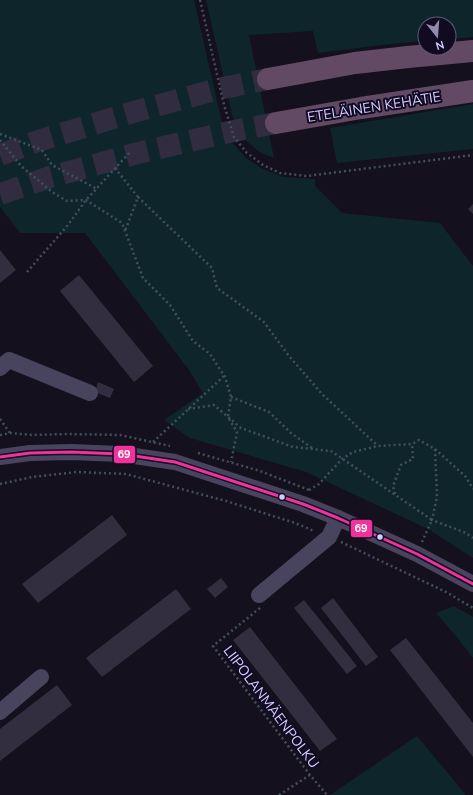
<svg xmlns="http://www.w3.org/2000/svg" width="473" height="795" viewBox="0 0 473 795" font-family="'Nunito Sans',sans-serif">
  <rect width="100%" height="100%" fill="#14101d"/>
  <g fill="#0e262b">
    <path d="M 0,0 L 194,0 L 223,127 L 230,140 L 246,158 L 261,168 L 283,177 L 315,179 L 315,186 L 342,213 L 440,223 L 473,266 L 473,558 L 428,529 L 306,472 L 190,438 L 164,420 L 203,393 L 189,370 L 85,233 L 20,233 L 0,207 Z"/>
    <path d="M 206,0 L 473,0 L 473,37 L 449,39 L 449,24 L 425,24 L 425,41 L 382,45 L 318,53 L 313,31 L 249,35 L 274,158 L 259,152 L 241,136 L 232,114 Z"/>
    <path d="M 473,104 L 473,149 L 337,163 L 330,128 Z"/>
    <path d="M 454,606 L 473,617 L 473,658 L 456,636 L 436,613 Z"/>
    <path d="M 417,736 L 466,795 L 330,795 Z"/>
  </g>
  <g fill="#322e3f">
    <path d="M 473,204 L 473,214 L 468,209 Z"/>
    <path d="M 0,250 L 16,270 L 0,283 Z"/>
    <path d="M 79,275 L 153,366 L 134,382 L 60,291 Z"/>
    <path d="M 98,382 L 114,389 L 110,398 L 95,392 Z"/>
    <path d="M 112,515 L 127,535 L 38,603 L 22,584 Z"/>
    <path d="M 221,578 L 228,587 L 215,598 L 207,589 Z"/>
    <path d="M 176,589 L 191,609 L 102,677 L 86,658 Z"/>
    <path d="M 333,598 L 378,657 L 366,666 L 321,608 Z"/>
    <path d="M 304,600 L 357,666 L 347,674 L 294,608 Z"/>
    <path d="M 250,627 L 337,739 L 320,751 L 233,640 Z"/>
    <path d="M 406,638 L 473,723 L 473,757 L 390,650 Z"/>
    <path d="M 57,685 L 72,705 L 0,761 L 0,729 Z"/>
  </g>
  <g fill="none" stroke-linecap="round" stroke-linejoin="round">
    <g stroke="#312c3f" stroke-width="22" stroke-dasharray="22 11" stroke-linecap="butt">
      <path d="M 0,155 L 35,142 L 130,113 L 218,89 L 268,79"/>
      <path d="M 0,194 L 50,177 L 142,152 L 229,132 L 276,123"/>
    </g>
    <g stroke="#424f60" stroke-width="2.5" stroke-dasharray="2 3" stroke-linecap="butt">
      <path d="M 200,0 L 224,105 L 234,137 L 247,153 L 263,165 L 280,173 L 307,176 L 473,155"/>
      <path d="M 0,134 L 42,150 L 52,165 L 97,189"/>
      <path d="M 0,140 L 21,166 L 52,192 L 67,201 L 86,200 L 122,223 L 143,278 L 170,305 L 193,341 L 210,354 L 225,377 L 231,397 L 228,417 L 237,432 L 231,462"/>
      <path d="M 115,168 L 138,197 L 125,231"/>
      <path d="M 138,197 L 212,268 L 217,288 L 264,322 L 289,356 L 322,394 L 378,446"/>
      <path d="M 27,272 L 68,225 L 86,200 L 131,151"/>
      <path d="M 231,397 L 269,412 L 291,433 L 312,448"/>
      <path d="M 188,409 L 214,405 L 241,428 L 293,447 L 331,451 L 432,520 L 422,542"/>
      <path d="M 0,419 L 10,433"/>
      <path d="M 0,435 L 10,433 L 32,435 L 67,434 L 120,435 L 170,446"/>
      <path d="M 153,442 L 224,376"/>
      <path d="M 435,449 L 466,477 L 473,489"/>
      <path d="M 198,453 L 260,471 L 309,490 L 309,491"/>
      <path d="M 0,484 L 32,477 L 77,472 L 126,474 L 226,501 L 295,523 L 314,531"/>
      <path d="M 309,490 L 319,484 L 342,459 L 353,452 L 378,446 L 412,444 L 419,440 L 435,449 L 437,497 L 432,520 L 466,533 L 473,538"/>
      <path d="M 395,494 L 393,486 L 401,465 L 413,459 L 412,444"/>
      <path d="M 341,542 L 446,592 L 473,608"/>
      <path d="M 260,608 L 213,646 L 310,775 L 327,795"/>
      <path d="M 279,795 L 310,775"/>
    </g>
    <g stroke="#48445e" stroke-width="16">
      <path d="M 0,368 L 9,360 L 90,393"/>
      <path d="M 0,457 L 30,453 L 71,452 L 121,454 L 175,462 L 303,504 L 338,518 L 417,554 L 473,584"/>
      <path d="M 259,595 L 329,537 L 338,518"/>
      <path d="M 0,712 L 41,677"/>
    </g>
    <g stroke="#634a64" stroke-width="22">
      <path d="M 268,79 L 355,63 L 408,57 L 473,51"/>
      <path d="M 276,123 L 361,108 L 473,91"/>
    </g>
    <defs>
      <path id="bus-1" d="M 0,457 L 30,453 L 71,452 L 121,454 L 175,462 L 303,504 L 338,518 L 417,554 L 473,584"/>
    </defs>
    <use href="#bus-1" stroke="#110b22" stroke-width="6"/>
    <use href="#bus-1" stroke="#ef339a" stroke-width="3"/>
  </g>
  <g fill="#d7ccff" stroke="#110b22" stroke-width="1.5">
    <circle cx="282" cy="497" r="3.5"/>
    <circle cx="380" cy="537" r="3.5"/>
  </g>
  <g text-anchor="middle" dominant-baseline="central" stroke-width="4" stroke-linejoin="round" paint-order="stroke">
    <g font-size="14" fill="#d7ccff" stroke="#110b22">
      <text transform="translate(374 107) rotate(-9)">ETELÄINEN KEHÄTIE</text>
      <text transform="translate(271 707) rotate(53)">LIIPOLANMÄENPOLKU</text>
    </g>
  </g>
  <g stroke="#110b22" stroke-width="1.5">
    <rect x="113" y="445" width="23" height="19" rx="4" fill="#ef339a"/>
    <rect x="350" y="519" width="23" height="19" rx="4" fill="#ef339a"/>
  </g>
  <g font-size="11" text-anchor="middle" font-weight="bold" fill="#fff">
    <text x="124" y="458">69</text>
    <text x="361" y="532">69</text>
  </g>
  <g transform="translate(437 36) rotate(163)"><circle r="19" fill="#110b22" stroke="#60587a"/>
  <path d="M0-3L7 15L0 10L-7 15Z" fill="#938ab0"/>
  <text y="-6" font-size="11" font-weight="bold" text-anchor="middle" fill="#d7ccff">N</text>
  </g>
</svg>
